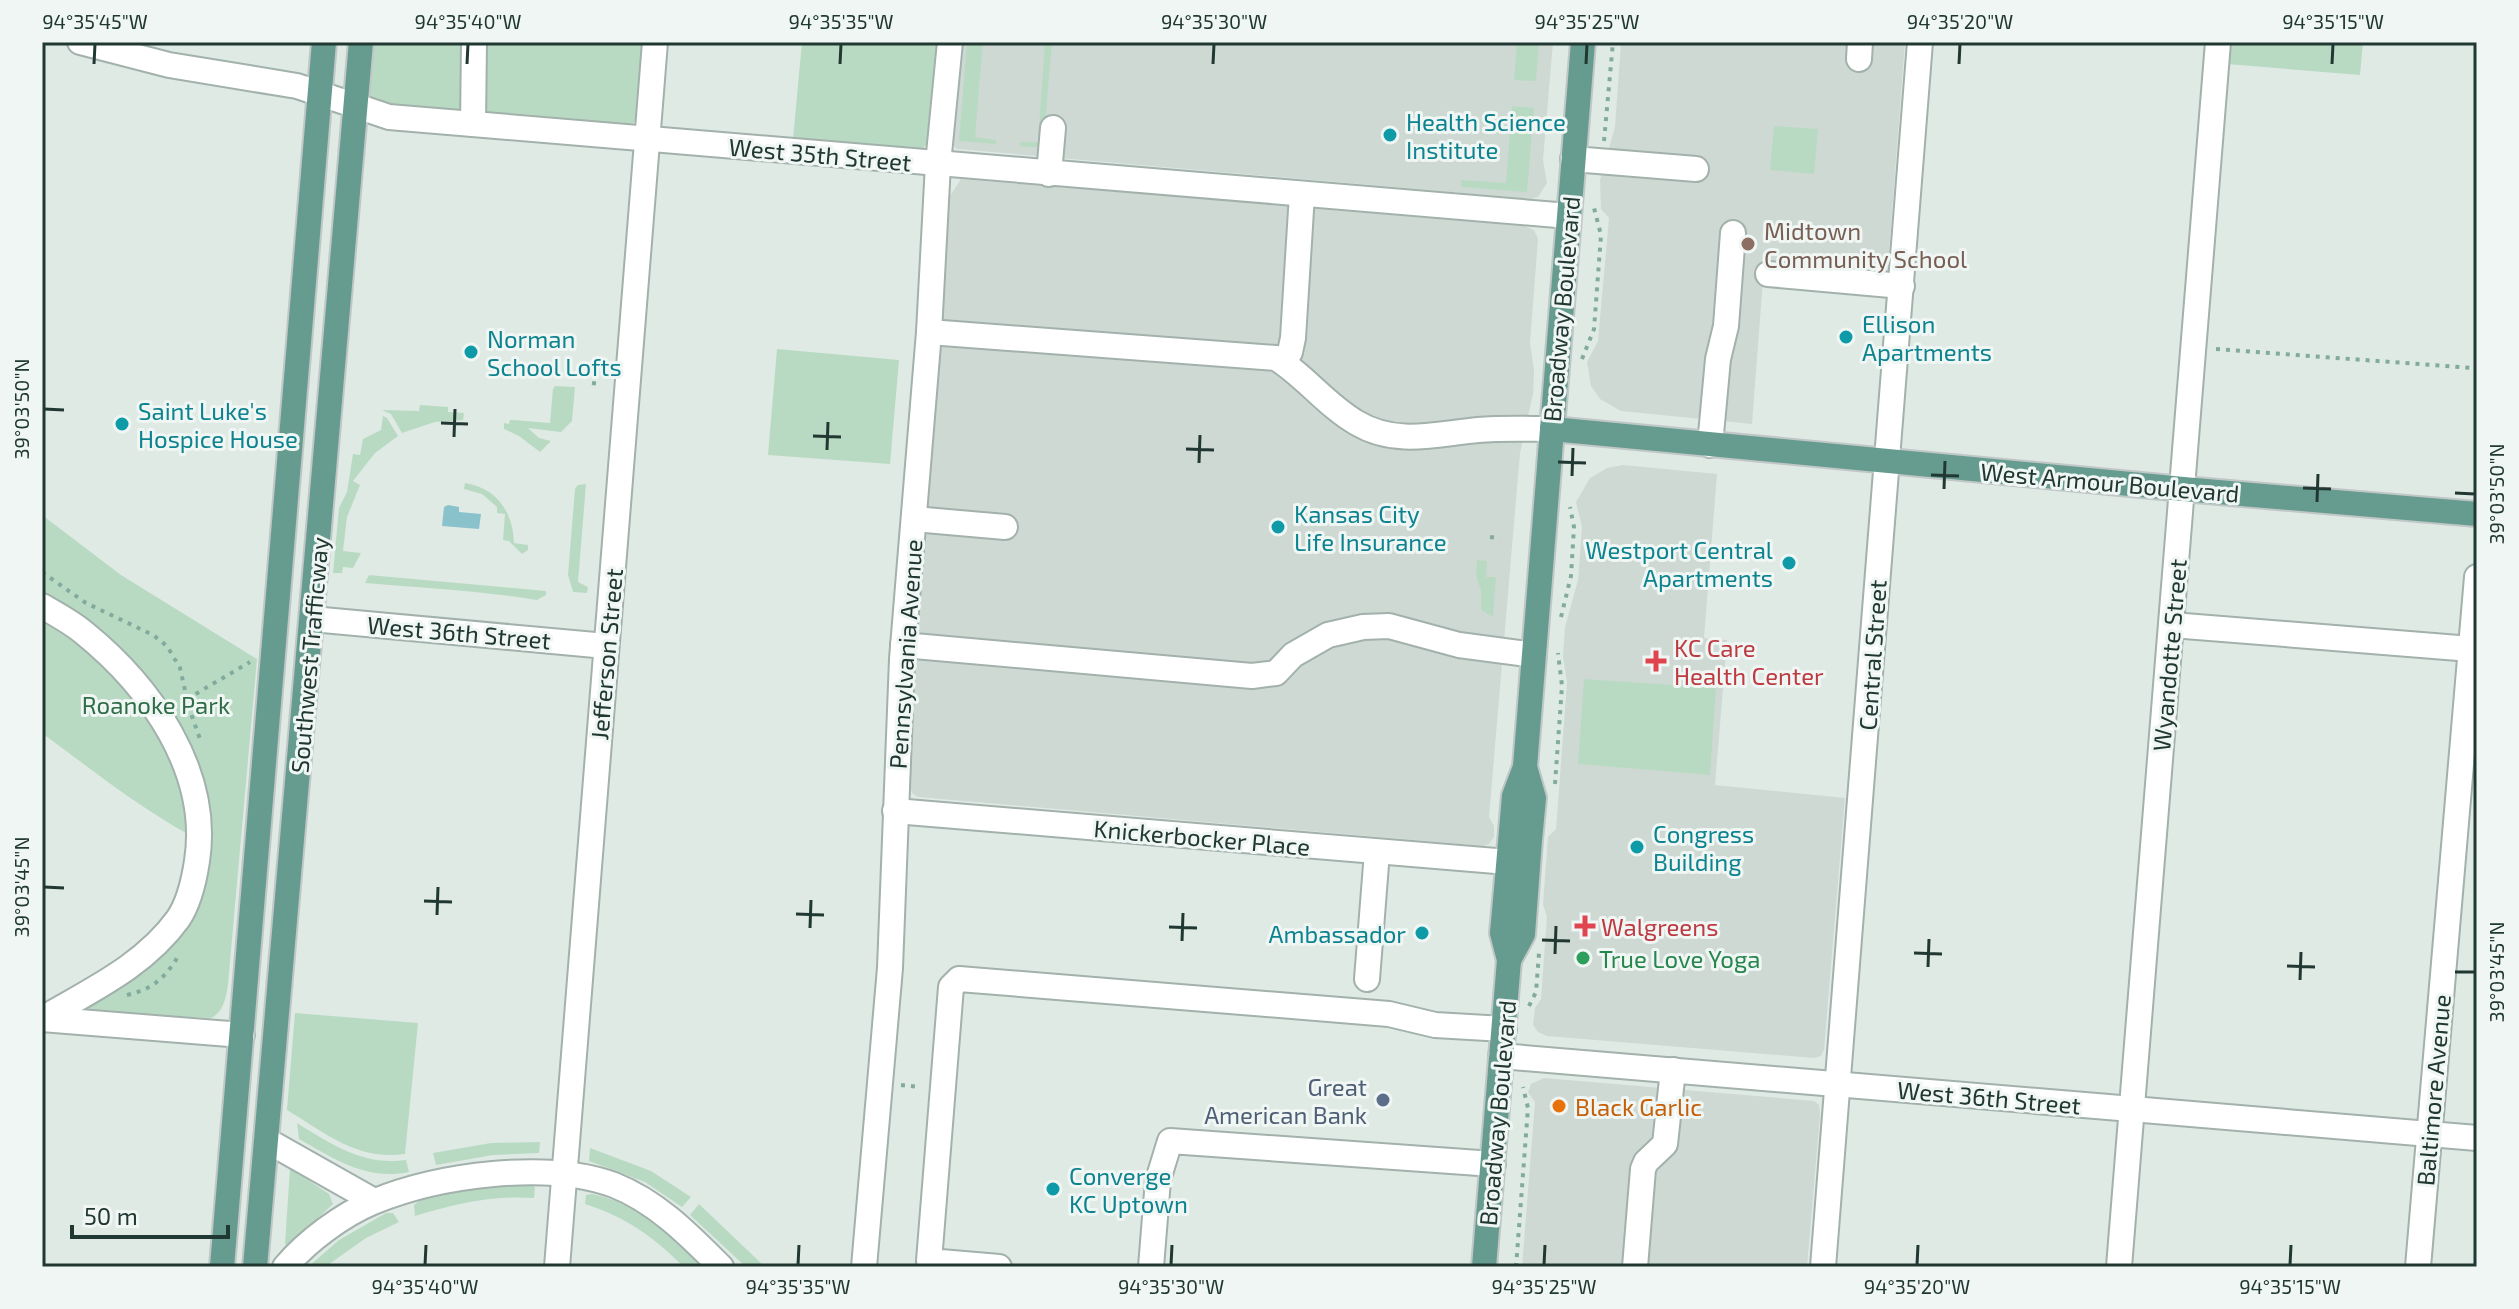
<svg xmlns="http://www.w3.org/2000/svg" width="2519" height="1309" viewBox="0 0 2519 1309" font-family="'Exo 2',sans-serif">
  <rect width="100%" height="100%" fill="#dfeae5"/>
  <g fill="#ced9d4">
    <path d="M 957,42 L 1553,42 L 1543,160 L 1547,183 L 1538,197 L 1531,199 L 957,149 L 951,143 Z"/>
    <path d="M 1621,42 L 1905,42 L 1887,278 L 1764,267 L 1752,424 L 1621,411 L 1600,399 L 1591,386 L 1587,362 L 1598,341 L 1609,218 L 1601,209 L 1600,180 L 1615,127 Z"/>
    <path d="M 961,179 L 1524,226 L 1534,230 L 1538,239 L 1530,343 L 1534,370 L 1533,394 L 1520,453 L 1489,817 L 1494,826 L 1494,837 L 1489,844 L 1483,846 L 918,797 L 912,793 L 907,777 L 949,197 Z"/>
    <path d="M 1623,465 L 1717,474 L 1704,638 L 1727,640 L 1715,785 L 1845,798 L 1824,1050 L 1821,1056 L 1814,1058 L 1547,1036 L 1538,1032 L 1533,1025 L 1535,1008 L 1541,999 L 1547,917 L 1543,904 L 1548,837 L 1556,829 L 1567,683 L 1563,656 L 1565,627 L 1578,580 L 1582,527 L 1576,502 L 1590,478 L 1607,468 Z"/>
    <path d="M 1544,1078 L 1814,1101 L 1819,1105 L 1820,1115 L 1807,1267 L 1522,1267 L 1535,1102 L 1528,1092 L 1531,1084 Z"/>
  </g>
  <g fill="#b9dac2">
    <path d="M 373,42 L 644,42 L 638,117 L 632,125 L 378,103 L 369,96 Z"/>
    <path d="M 802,42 L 937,42 L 928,143 L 920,151 L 793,139 Z"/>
    <path d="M 967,42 L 983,42 L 975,137 L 995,140 L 997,141 L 995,144 L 959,141 Z"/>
    <path d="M 1045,42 L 1052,42 L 1043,148 L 1020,146 L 1020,142 L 1038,142 Z"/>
    <path d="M 1517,42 L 1539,42 L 1536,81 L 1514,80 Z"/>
    <path d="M 2229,42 L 2363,42 L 2360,75 L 2227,64 Z"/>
    <path d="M 1512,106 L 1534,108 L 1527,192 L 1461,187 L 1461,180 L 1506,183 Z"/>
    <path d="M 1774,126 L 1818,129 L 1814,174 L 1770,170 Z"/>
    <path d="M 777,349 L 899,360 L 890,464 L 768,455 Z"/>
    <path d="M 555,386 L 575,387 L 572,421 L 561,432 L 528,428 L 539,438 L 551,441 L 540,452 L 519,436 L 504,429 L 504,423 L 509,424 L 510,420 L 513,420 L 550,423 L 553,389 Z"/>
    <path d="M 420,405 L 448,407 L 448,412 L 464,413 L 463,420 L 435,422 L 402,433 L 391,414 L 382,410 L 419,411 Z"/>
    <path d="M 383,416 L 387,418 L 398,436 L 375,453 L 353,481 L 360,485 L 347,517 L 343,551 L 361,553 L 353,568 L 343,567 L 342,573 L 333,573 L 339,508 L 347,492 L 353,454 L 360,455 L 363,439 L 381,430 Z"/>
    <path d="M 465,483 C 497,488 513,512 514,543 L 528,545 L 528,550 L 522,554 L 509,541 L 503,540 L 505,514 L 497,513 L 497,507 L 482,494 L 464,489 Z"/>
    <path d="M 586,484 L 578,582 L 588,587 L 587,593 L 573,592 L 568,575 L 575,489 L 578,485 Z"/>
    <path d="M 42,515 L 121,575 L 257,659 L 230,962 C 228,980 229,1010 211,1018 L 98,1013 L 91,1013 L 89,1008 L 90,1004 L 154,958 L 207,844 C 148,815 95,772 42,733 Z"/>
    <path d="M 1477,560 L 1487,561 L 1486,577 L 1496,577 L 1493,617 L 1481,610 L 1481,591 L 1476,575 Z"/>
    <path d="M 369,575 L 546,591 L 546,595 L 537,600 C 482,591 423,588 365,583 Z"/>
    <path d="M 1584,679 L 1716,688 L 1710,775 L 1578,764 Z"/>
    <path d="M 295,1013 L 418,1023 L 405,1154 C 358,1161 325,1133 287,1110 Z"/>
    <path d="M 297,1123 C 333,1145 363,1166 406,1160 L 409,1172 C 367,1181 334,1159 299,1139 Z"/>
    <path d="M 540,1142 L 539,1153 L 493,1155 L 436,1165 L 433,1153 L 491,1143 Z"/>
    <path d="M 590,1148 L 651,1171 L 691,1197 L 682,1207 L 645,1182 L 589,1161 Z"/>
    <path d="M 290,1168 L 329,1194 L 333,1204 L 287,1247 L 285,1244 Z"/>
    <path d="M 501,1184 L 530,1184 L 535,1187 L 534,1198 C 493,1195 454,1204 415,1216 L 414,1205 C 430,1189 478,1187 501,1184 Z"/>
    <path d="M 592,1194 C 638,1203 670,1235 703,1266 L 684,1267 C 652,1236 628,1218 585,1204 L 586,1195 Z"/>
    <path d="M 699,1204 L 765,1267 L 746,1267 L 690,1215 Z"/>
    <path d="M 386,1213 L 393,1213 L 399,1222 L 366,1238 L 325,1267 L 308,1267 L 339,1240 Z"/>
  </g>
  <path fill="#8ac2cc" d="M 448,505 L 459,507 L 459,512 L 481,514 L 479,529 L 442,526 L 444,507 Z"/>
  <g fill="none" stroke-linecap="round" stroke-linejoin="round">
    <defs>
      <g id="minor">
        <path d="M 80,42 L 169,65 L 297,86 L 389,117 L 1569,216"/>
        <path d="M 1859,59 L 1860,42"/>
        <path d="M 473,124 L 474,42"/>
        <path d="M 1573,159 L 1696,169"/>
        <path d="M 1049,174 L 1053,128"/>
        <path d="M 1768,274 L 1902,286"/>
        <path d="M 929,332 L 1276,358 C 1305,376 1326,405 1357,423 C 1396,446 1436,434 1478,430 C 1502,428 1527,429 1552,429"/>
        <path d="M 1283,362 L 1290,352 L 1293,338 L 1302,194"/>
        <path d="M 1710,445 L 1718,359 L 1726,326 L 1733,233"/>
        <path d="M 914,519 L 1005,527"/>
        <path d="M 42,606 C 56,614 71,622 83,632 C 150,686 211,771 197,861 C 194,881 189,903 178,919 C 144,966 91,990 42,1019"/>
        <path d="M 312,619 L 606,646"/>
        <path d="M 2172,625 L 2471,649"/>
        <path d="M 903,645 L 1252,676 L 1276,673 L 1293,655 L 1328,635 L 1363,627 L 1389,626 L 1459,645 L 1534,655"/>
        <path d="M 895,811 L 1508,862"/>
        <path d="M 1367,979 L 1377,852"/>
        <path d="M 42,1019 L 242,1035"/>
        <path d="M 1501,1056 L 2477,1138"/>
        <path d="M 266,1140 L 374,1201"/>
        <path d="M 285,1267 C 307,1241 342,1215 373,1202 C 438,1175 548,1160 614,1185 C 657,1202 689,1235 721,1267"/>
        <path d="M 557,1267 L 655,42"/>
        <path d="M 864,1267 L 890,968 L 902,659 L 929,332 L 938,164 L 950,42"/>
        <path d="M 999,1267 L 929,1261 L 951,987 L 959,979 L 1389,1014 L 1435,1025 L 1504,1029"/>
        <path d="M 1151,1267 L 1158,1180 L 1170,1141 L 1493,1164"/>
        <path d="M 1635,1267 L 1643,1169 L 1646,1162 L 1665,1144 L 1673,1070"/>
        <path d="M 1823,1267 L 1920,42"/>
        <path d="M 2119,1267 L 2218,42"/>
        <path d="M 2418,1267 L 2477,577"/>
      </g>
      <g id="major">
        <path d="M 1552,429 L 2183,489 L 2477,514"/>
        <path d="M 1509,960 L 1523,934 L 1530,840 L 1534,798 L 1525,767"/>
        <path d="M 222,1267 L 324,42"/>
        <path d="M 255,1267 L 361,42"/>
        <path d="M 1484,1267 L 1509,960 L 1502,933 L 1506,889 L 1514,796 L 1525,767 L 1583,42"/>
      </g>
    </defs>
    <use href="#minor" stroke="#a2b1ac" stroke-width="28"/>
    <use href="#major" stroke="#c1c7c6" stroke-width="28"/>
    <g stroke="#82ab9e" stroke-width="4" stroke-dasharray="4 6" stroke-linecap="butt">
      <path d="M 1604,141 L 1613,42"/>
      <path d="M 2216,349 L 2472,368"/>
      <path d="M 1582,359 L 1594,329 L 1601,235 L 1593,204"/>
      <path d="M 592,383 L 599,384"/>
      <path d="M 1402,515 L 1408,515"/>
      <path d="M 1490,537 L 1500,538"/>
      <path d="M 1400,542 L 1405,543"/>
      <path d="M 42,572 L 86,603 L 153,635 L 167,646 L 180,668 L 189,708 L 200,739"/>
      <path d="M 1561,617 L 1571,576 L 1574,527 L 1570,507"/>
      <path d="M 187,699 L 250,662"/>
      <path d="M 1555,784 L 1562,686 L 1558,653"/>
      <path d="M 127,995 C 154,989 167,976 180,953"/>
      <path d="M 1529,1006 L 1536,992 L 1539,953"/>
      <path d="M 901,1085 L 920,1087"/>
      <path d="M 1516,1267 L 1528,1108 L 1523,1087"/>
    </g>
    <use href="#minor" stroke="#fff" stroke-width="24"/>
    <use href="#major" stroke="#669c8f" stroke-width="24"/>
  </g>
  <path fill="none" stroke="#213832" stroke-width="3" d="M 94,64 L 95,44M 467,64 L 468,44M 840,64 L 841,44M 1213,64 L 1214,44M 1586,64 L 1587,44M 1959,64 L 1960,44M 2332,64 L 2333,44M 44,409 L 64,410M 441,423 L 468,424M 813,436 L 841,437M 454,437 L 455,409M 1186,449 L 1214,450M 827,450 L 828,422M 1558,462 L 1586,463M 1199,463 L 1200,435M 1931,475 L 1959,476M 1572,476 L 1573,448M 2303,488 L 2331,489M 1944,489 L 1945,461M 2455,493 L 2475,494M 2317,502 L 2318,474M 44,887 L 64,888M 424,901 L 452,902M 796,914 L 824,915M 437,915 L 438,887M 1169,927 L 1197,928M 810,928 L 811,900M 1542,940 L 1570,941M 1182,941 L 1183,913M 1914,953 L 1942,954M 1555,954 L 1556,926M 2287,966 L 2315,967M 1928,967 L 1929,939M 2455,972 L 2475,972M 2300,980 L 2301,952M 425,1265 L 426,1245M 798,1265 L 799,1245M 1171,1265 L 1172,1245M 1544,1265 L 1545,1245M 1917,1265 L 1918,1245M 2290,1265 L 2291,1245"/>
  <g fill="#0f9aa8" stroke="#eff6f3" stroke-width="3">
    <circle cx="1390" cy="135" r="8"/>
    <circle cx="1846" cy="337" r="8"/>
    <circle cx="471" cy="352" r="8"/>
    <circle cx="122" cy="424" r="8"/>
    <circle cx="1278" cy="527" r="8"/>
    <circle cx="1789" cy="563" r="8"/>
    <circle cx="1637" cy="847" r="8"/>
    <circle cx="1422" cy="933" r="8"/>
    <circle cx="1053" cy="1189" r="8"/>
  </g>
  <circle fill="#8d6e63" stroke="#eff6f3" stroke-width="3" cx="1748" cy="244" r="8"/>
  <g fill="#e0444e" stroke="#eff6f3" stroke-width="3">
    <path d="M1652 649h8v8h8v8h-8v8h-8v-8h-8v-8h8z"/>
    <path d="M1581 914h8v8h8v8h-8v8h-8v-8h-8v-8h8z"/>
  </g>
  <circle fill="#2e9e5b" stroke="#eff6f3" stroke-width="3" cx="1583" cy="958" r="8"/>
  <circle fill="#5c6f8a" stroke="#eff6f3" stroke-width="3" cx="1383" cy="1100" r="8"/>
  <circle fill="#e8710a" stroke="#eff6f3" stroke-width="3" cx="1559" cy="1106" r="8"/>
  <g text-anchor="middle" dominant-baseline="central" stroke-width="6" stroke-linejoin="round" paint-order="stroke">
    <g font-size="24" fill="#0d838f" stroke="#eff6f3" text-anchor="start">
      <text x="1406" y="121">Health Science<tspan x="1406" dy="28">Institute</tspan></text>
      <text x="1862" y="323">Ellison<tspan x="1862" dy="28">Apartments</tspan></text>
      <text x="487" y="338">Norman<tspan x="487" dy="28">School Lofts</tspan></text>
      <text x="138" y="410">Saint Luke's<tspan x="138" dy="28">Hospice House</tspan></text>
      <text x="1294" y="513">Kansas City<tspan x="1294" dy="28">Life Insurance</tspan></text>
      <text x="1773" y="549" text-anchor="end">Westport Central<tspan x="1773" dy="28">Apartments</tspan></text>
      <text x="1653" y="833">Congress<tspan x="1653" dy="28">Building</tspan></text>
      <text x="1406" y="933" text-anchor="end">Ambassador</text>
      <text x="1069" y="1175">Converge<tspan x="1069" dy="28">KC Uptown</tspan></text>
    </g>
    <g font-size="24" fill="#213832" stroke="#eff6f3">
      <text transform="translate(820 154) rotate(5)">West 35th Street</text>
      <text transform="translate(1561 309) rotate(-85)">Broadway Boulevard</text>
      <text transform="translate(2110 482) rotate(5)">West Armour Boulevard</text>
      <text transform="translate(459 632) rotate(5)">West 36th Street</text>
      <text transform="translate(606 654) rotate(-85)">Jefferson Street</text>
      <text transform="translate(905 654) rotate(-86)">Pennsylvania Avenue</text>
      <text transform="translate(309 655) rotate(-85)">Southwest Trafficway</text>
      <text transform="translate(1872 655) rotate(-86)">Central Street</text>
      <text transform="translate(2169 655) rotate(-85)">Wyandotte Street</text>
      <text transform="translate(1202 837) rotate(5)">Knickerbocker Place</text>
      <text transform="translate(2433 1090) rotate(-85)">Baltimore Avenue</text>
      <text transform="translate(1989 1097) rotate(5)">West 36th Street</text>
      <text transform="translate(1497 1113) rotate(-85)">Broadway Boulevard</text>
    </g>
    <g font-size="24" fill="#785e54" stroke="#eff6f3" text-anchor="start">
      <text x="1764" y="230">Midtown<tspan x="1764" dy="28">Community School</tspan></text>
    </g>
    <g font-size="24" fill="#be3a42" stroke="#eff6f3" text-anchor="start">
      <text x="1674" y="647">KC Care<tspan x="1674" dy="28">Health Center</tspan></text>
      <text x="1601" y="926">Walgreens</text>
    </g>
    <g font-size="24" fill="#2e6d46" stroke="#eff6f3">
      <text x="156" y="704">Roanoke Park</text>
    </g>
    <g font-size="24" fill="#27864d" stroke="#eff6f3" text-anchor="start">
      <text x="1599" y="958">True Love Yoga</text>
    </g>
    <g font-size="24" fill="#4e5e75" stroke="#eff6f3" text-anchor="end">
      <text x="1367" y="1086">Great<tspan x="1367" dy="28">American Bank</tspan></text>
    </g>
    <g font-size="24" fill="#c56008" stroke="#eff6f3" text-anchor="start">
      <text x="1575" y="1106">Black Garlic</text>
    </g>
  </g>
  <rect width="2519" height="1309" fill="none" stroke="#eff6f3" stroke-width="88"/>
  <path d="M72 1225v12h156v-12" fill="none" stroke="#213832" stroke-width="4"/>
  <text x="84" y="1225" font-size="24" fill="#213832" stroke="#eff6f3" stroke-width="6" paint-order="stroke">50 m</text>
  <rect x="44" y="44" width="2431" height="1221" fill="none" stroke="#213832" stroke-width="3"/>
  <g font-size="20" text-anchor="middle" fill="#213832">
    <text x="95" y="29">94°35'45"W</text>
    <text x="468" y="29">94°35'40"W</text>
    <text x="841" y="29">94°35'35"W</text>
    <text x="1214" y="29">94°35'30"W</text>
    <text x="1587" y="29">94°35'25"W</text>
    <text x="1960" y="29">94°35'20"W</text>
    <text x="2333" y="29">94°35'15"W</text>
    <text transform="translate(22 409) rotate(-90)" y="7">39°03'50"N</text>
    <text transform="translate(2497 494) rotate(-90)" y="7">39°03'50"N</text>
    <text transform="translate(22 887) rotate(-90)" y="7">39°03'45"N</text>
    <text transform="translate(2497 972) rotate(-90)" y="7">39°03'45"N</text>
    <text x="425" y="1294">94°35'40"W</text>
    <text x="798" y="1294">94°35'35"W</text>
    <text x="1171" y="1294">94°35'30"W</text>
    <text x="1544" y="1294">94°35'25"W</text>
    <text x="1917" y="1294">94°35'20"W</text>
    <text x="2290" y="1294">94°35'15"W</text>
  </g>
</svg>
